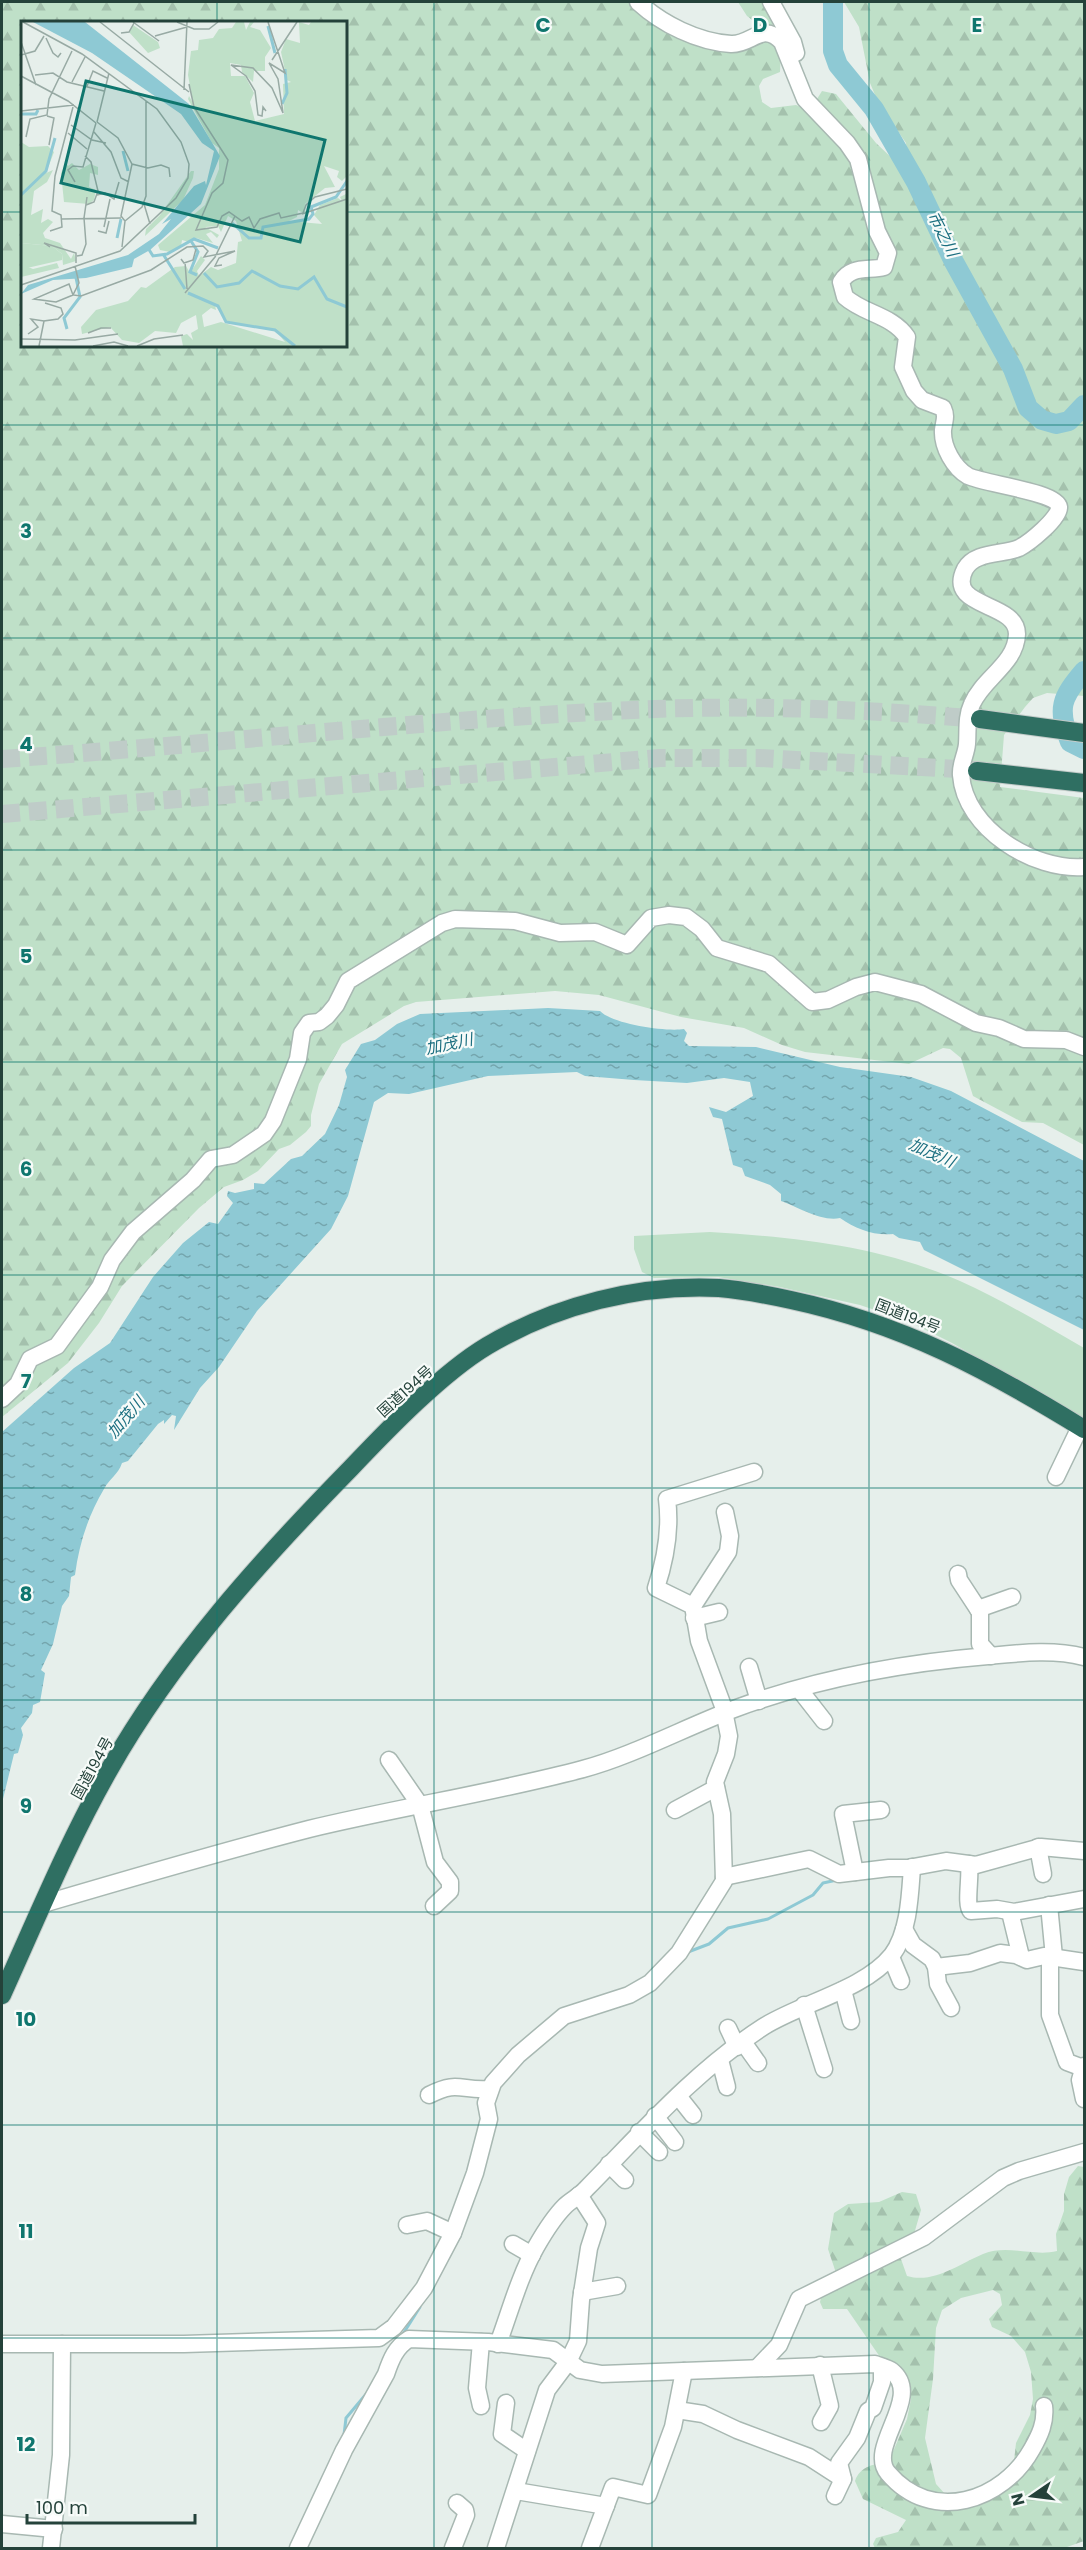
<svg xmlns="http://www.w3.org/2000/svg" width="1086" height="2550" viewBox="0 0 1086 2550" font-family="Poppins,'Noto Sans JP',sans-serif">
  <defs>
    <pattern id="forest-firs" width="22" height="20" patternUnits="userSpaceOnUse" patternTransform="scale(1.5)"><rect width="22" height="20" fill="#bfe0c8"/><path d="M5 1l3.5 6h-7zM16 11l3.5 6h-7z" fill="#a4c1ad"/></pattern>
    <pattern id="water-ripples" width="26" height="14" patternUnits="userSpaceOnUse" patternTransform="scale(1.5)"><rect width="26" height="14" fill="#8ec9d4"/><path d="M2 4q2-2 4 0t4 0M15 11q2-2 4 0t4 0" fill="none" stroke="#74a5ad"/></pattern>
  </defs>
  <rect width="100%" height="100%" fill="#e6efeb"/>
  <path fill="#bfe0c8" d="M 710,1232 C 795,1237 881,1246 960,1281 C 1002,1300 1044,1325 1084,1348 L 1084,1419 L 952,1343 L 910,1322 L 860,1305 L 780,1287 L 718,1277 L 654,1278 L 642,1272 L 634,1249 L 634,1236 Z"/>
  <g fill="url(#forest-firs)" fill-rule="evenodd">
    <path d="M 2,2 L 629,2 L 691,39 L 761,37 L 759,25 L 747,16 L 738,2 L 763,2 C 775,29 782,42 780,72 L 763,79 L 759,86 L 762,102 L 771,108 L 796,105 L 801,107 L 817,99 L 822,91 L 836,94 L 876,143 L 897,163 L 907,156 L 906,143 L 878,102 L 870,83 L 859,27 L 844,2 L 1084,2 L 1084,696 L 1047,693 L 1033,698 L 1025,707 L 1004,735 L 1000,787 L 1084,798 L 1084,1145 L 1043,1123 L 1022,1122 L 973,1096 L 961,1058 L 950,1049 L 943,1048 L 909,1064 L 805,1052 L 782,1045 L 744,1028 L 681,1017 L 599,995 L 555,991 L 416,1002 L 404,1006 L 342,1044 L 319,1084 L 311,1115 L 311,1126 L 306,1132 L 290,1145 L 279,1149 L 258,1171 L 243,1180 L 224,1187 L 199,1208 L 122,1286 L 99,1323 L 68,1363 L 2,1417 ZM 22,22 L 345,22 L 345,345 L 22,345 Z"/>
    <path d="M 1078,2166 L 1084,2167 L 1084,2541 L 1067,2547 L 1040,2548 L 875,2548 L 873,2544 L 876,2538 L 898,2532 L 906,2520 L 863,2499 L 855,2481 C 860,2466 875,2464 889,2461 L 907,2419 L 911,2399 L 908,2382 L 902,2370 L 880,2357 L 847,2309 L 823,2309 L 820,2302 L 822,2294 L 841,2288 L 828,2249 L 834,2213 L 848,2204 L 879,2202 L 902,2192 L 916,2194 L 921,2210 L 914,2234 L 896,2245 L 907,2276 C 934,2284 959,2264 983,2254 C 1008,2244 1033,2257 1057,2251 L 1056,2234 L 1064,2211 L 1064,2194 L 1069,2177 ZM 993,2290 L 1000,2294 L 1002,2305 L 989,2319 L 992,2327 L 1011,2336 L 1025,2352 L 1031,2372 L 1033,2399 L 1030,2415 L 1016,2443 L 1014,2461 L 989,2483 L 966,2494 L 946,2495 L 936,2484 L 925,2438 L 933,2379 L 936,2328 L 942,2310 L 961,2298 Z"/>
  </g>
  <path fill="url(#water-ripples)" d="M 548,1008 L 600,1011 C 612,1024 666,1032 684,1029 L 687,1033 L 684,1041 L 689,1046 L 756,1047 L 840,1067 L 911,1077 L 951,1091 L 1084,1161 L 1084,1330 L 924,1250 L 920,1242 L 899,1238 L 893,1234 C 874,1236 856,1229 840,1218 C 822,1222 798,1207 781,1201 L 781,1194 L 770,1185 L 745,1176 L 742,1168 L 733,1165 L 722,1119 L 713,1117 L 709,1107 L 726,1112 L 753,1096 L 750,1082 L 724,1078 L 687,1083 L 634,1080 L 585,1076 L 577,1072 L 488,1076 L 409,1094 L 388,1093 L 374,1102 L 348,1196 L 331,1229 L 257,1311 L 219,1367 L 200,1388 L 174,1430 L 176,1416 L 172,1415 L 164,1424 L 164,1420 L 158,1424 L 128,1461 L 122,1463 C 118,1475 109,1479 104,1489 C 88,1516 79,1544 75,1575 L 71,1577 L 69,1596 L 62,1606 L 53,1644 L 41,1670 L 45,1673 L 40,1702 L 33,1705 L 32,1713 L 21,1728 L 23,1735 L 18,1753 L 14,1754 L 2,1803 L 2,1432 L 74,1368 L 110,1343 L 153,1277 L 183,1243 L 209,1222 L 218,1224 L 233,1203 L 227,1196 L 228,1191 L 235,1193 L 254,1189 L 254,1183 L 264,1184 L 291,1159 L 302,1156 L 325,1134 L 339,1105 L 347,1077 L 345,1070 L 361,1044 L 375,1040 L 397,1024 L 420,1014 Z"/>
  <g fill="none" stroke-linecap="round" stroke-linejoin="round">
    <g stroke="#8ec9d4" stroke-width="3">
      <path d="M 688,1952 L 709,1944 L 728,1928 L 768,1919 L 813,1895 L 823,1883 L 837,1880"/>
      <path d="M 403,2334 L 420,2307"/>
      <path d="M 344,2435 L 346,2418 L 367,2393"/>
    </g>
    <g stroke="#8ec9d4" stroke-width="20">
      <path d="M 833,2 L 833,51 L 838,65 L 874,109 L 916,182 L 954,262 L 1013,369 L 1028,408 L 1042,420 L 1056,424 L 1069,421 L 1084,405"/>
      <path d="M 1084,671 C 1061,698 1057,708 1070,742 L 1084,749"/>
    </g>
    <g stroke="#bfccc8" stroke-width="18" stroke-dasharray="18 9" stroke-linecap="butt">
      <path d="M 2,759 C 219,744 437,718 655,709 C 764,705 872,710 980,719"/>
      <path d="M 2,814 L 660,758 L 760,758 L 976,770"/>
    </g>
    <defs>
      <g id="minor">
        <path d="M 638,2 C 662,24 698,42 731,44 C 752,45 762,21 782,42 L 805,99 L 847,143 L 858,159 L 877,231 L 888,253 L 884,267 C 868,271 851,265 841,282 L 845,297 C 864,314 892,315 907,337 L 903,367 L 914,391 L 922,400 L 943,408 C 947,417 944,421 943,430 C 942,447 954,468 968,476 C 985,484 1057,492 1059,507 C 1060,518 1029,543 1019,548 C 1003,555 975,551 965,569 C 945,609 1017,601 1017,634 C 1016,664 983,678 972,704 C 966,717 968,731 967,744 C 966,755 960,764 961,775 C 965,829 1034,871 1084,867"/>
        <path d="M 771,2 L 793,42 L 796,53"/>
        <path d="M 2,1399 L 18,1384 L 30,1359 L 57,1346 L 100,1287 L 112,1260 L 133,1232 L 193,1180 L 211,1159 L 233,1155 L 264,1134 L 273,1121 L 298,1059 L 302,1033 L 309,1023 L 319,1022 L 327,1016 L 336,1005 L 348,981 L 442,923 L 455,919 L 515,921 L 560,933 L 595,932 L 627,945 L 651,918 L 669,915 L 686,917 L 702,929 L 717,948 L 769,964 L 812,1002 L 828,1000 L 856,987 L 875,982 L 921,994 L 976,1023 L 999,1028 L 1024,1039 L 1066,1040 L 1084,1047"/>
        <path d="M 1056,1477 L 1080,1427"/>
        <path d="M 958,1574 L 959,1580 L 980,1612 L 980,1644 L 991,1656"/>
        <path d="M 693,1606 L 728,1552 L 730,1536 L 725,1512"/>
        <path d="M 978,1609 L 1012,1597"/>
        <path d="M 694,1618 L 719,1612"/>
        <path d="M 749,1667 L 759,1701"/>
        <path d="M 799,1689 L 824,1721"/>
        <path d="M 389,1760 L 420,1805 L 435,1862 L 450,1882 L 450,1891 L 434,1906"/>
        <path d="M 675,1810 L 716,1788"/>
        <path d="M 1038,1847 L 1043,1874"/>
        <path d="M 969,1864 C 971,1876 965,1905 971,1911 L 997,1909 L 1014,1912 L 1084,1899"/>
        <path d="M 855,1872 L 843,1814 L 881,1810"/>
        <path d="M 724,1877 L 809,1859 L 839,1874 L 889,1868 L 908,1868 L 946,1861 L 976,1865 L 1041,1847 L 1084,1851"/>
        <path d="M 43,1904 C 131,1878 220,1852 309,1829 C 400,1807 493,1793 583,1769 C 632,1756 686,1727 734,1709 C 815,1679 902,1663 988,1656 C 1020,1653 1053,1649 1084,1657"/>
        <path d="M 1049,1905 L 1054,1957"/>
        <path d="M 1010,1912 L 1021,1957"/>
        <path d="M 904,1929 L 913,1945 L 932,1959 L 936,1967 L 938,1984 L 951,2008"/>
        <path d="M 891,1957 L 901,1981"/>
        <path d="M 1050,1957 L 1050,2015 L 1067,2062 L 1083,2068"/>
        <path d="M 936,1967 L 970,1963 L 1000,1953 L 1016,1955 L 1027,1960 L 1044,1956 L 1084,1962"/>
        <path d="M 843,1990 L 851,2021"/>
        <path d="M 804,2005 L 824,2069"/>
        <path d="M 728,2028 L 737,2047"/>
        <path d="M 743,2042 L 758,2063"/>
        <path d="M 720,2060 L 727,2087"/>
        <path d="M 1084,2066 L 1080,2080 L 1084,2099"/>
        <path d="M 429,2095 C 458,2080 460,2091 489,2089"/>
        <path d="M 678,2096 L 693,2115"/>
        <path d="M 655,2116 L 675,2142"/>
        <path d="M 639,2132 L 659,2152"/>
        <path d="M 609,2164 L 625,2180"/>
        <path d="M 407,2225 L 427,2221 L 453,2233"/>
        <path d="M 513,2244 L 532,2255"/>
        <path d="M 582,2292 L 617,2286"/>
        <path d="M 481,2342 L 477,2388 L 481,2406"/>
        <path d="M 2,2344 L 184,2344 L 379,2338 L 394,2327 L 424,2288 L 453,2233 L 475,2173 L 489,2119 L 486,2103 L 493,2083 L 518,2055 L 564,2016 L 629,1995 L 650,1983 L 679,1953 L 724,1881 L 722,1814 L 715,1782 L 726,1754 L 729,1736 L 723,1706 L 699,1641 L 693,1606 L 656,1588 C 666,1558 671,1530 667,1499 L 754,1472"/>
        <path d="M 498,2344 C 510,2312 519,2277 536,2247 C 544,2233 554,2217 565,2206 C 571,2200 580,2196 586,2189 C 642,2132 695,2071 763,2027 C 801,2003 864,1990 892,1955 C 909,1932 910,1895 912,1867"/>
        <path d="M 820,2365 L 830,2406 L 821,2422"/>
        <path d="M 757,2368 L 779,2345 L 799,2299 L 924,2237 L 1003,2178 L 1019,2171 L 1084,2152"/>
        <path d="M 506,2403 L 502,2434 L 527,2451"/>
        <path d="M 677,2410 L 703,2414 L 737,2430 L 809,2457 L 843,2479"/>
        <path d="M 516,2491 L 606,2506"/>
        <path d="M 835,2496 L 843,2479 L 839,2463 L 857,2438 L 868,2411 L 873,2408 L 882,2382 L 882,2367"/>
        <path d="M 2,2524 L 54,2529"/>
        <path d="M 51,2548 L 61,2455 L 62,2344"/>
        <path d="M 298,2548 L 344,2450 L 386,2374 C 391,2359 396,2347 409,2339 L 488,2342 L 553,2350 L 580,2370 L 602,2374 L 875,2364 C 880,2366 888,2368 892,2371 C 924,2397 866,2447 888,2473 C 932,2525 1003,2501 1032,2449 C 1040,2435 1046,2422 1044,2406"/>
        <path d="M 453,2548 L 466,2515 L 465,2510 L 457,2503"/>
        <path d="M 496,2548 L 547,2390 L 568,2362 L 578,2341 L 581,2300 L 589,2248 L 597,2223 L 579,2195"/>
        <path d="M 590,2548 L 613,2487 L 648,2495 L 673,2427 L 684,2371"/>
      </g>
      <g id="highway">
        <path d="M 980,719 L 1084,733"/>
        <path d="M 977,771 L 1084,783"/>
        <path d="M 2,1995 C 36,1920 68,1842 109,1770 C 173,1657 261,1560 351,1468 C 388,1429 442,1373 487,1346 C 556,1305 639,1284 719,1288 C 743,1290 768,1295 791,1300 C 903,1324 988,1370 1084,1429"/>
      </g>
    </defs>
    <use href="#minor" stroke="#a8b8b2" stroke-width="19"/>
    <use href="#highway" stroke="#c2cac8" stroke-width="20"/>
    <use href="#minor" stroke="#fff" stroke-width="16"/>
    <use href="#highway" stroke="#2f6f62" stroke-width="18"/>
  </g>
  <path fill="none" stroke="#0f766e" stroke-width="1.5" stroke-opacity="0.55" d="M 217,2 L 217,22M 434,2 L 434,2548M 652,2 L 652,2548M 869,2 L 869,2548M 2,212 L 22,212M 345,212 L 1084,212M 217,345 L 217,2548M 2,425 L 1084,425M 2,638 L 1084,638M 2,850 L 1084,850M 2,1062 L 1084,1062M 2,1275 L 1084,1275M 2,1488 L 1084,1488M 2,1700 L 1084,1700M 2,1912 L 1084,1912M 2,2125 L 1084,2125M 2,2338 L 1084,2338"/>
  <g text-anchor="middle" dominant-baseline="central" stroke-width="4.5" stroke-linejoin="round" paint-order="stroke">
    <g font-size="15" fill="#24423a" stroke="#f7fbf9">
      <text transform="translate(908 1316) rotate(21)">国道194号</text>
      <text transform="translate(405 1391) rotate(-42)">国道194号</text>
      <text transform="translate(92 1768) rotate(-61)">国道194号</text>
    </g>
    <g font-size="16" font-style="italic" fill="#1c6f80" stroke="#f7fbf9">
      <text transform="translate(943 234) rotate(63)">市之川</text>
      <text transform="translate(449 1044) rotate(-12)">加茂川</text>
      <text transform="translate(932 1153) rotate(24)">加茂川</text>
      <text transform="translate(126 1417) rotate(-50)">加茂川</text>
    </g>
  </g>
  <g transform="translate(21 21)">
    <rect width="326" height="326" fill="#e6efeb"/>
    <path d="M 112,4 L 137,21 L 139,27 L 127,32 L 108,11 ZM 170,150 L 173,150 L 172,157 L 162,179 L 124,215 L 125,208 L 139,194 ZM 0,222 L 31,225 L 41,233 L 41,239 L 6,247 L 0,243 Z" fill="#bfe0c8"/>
    <path d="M 215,1 L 223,1 L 225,9 L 229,1 L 233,1 L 229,6 L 239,9 L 250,27 L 244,36 L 244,50 L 233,50 L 232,61 L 221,51 L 220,44 L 209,42 L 210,55 L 224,55 L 233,72 L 229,81 L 234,100 L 263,93 L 262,63 L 270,61 L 266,59 L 260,31 L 265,18 L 279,22 L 278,1 L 288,4 L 290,1 L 325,1 L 325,156 L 321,160 L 316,156 L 318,150 L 303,145 L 314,166 L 304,167 L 284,183 L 283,190 L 288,190 L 282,192 L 277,189 L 276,196 L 268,200 L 301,203 L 293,194 L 299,184 L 317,177 L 321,180 L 319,176 L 325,173 L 325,325 L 162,325 L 160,315 L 166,313 L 172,319 L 170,312 L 177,308 L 175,294 L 160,302 L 155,312 L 134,310 L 118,322 L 101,319 L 89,306 L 61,313 L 60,306 L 75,289 L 107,280 L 120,266 L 125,267 L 154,246 L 165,245 L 169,252 L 180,235 L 184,239 L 176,250 L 178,255 L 190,246 L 197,249 L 215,242 L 217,221 L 221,220 L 215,200 L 207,195 L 200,211 L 197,205 L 184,206 L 198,214 L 196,217 L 190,211 L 185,213 L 192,222 L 175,217 L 168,221 L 161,219 L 160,226 L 149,231 L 139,229 L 137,224 L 184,184 L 198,148 L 198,127 L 191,122 L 167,78 L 168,75 L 172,82 L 167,54 L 170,30 L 177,29 L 178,19 L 192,17 L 198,8 L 211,7 ZM 194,284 L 205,300 L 254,309 L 264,321 L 200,301 L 183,306 L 181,294 L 190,287 L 195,289 ZM 0,121 L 8,126 L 27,125 L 33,131 L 25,152 L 32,149 L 26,161 L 13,170 L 10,194 L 22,188 L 20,202 L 27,198 L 32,201 L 22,212 L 24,217 L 39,222 L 50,238 L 53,232 L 55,240 L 42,244 L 41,233 L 31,225 L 0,222 ZM 45,142 L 47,145 L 51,142 L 58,149 L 69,143 L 77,146 L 77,154 L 69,152 L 68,166 L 75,169 L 73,179 L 68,183 L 43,181 L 40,152 ZM 36,242 L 38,247 L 0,256 L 0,243 L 12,248 Z" fill="#bfe0c8" fill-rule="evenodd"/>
    <path d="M 12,1 L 64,1 L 168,83 L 199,135 L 180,183 L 129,229 L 113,238 L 111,246 L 65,257 L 32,259 L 0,273 L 7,264 L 107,234 L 138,213 L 150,198 L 141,203 L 173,165 L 184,160 L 185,164 L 193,130 L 181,122 L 160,93 L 71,32 Z" fill="#8ec9d4"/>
    <path fill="none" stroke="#8ec9d4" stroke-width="3" d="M 247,5 L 254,32M 261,83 L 266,72 L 264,48M 0,93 L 15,93 L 17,89M 102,130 L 107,150M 0,174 L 25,150 L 34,117M 211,202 L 228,217 L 240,217 L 242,206 L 288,198 L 292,193 L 290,186 L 315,176 L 326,160M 96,217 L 100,198M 170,220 L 177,231 L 169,251 L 176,254M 127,227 L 132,235 L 146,233 L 173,218 L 197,227M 142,233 L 164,268M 183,252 L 196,266 L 218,262 L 231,250 L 259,265 L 277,268 L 293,256 L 306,278 L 326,286M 167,272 L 197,285 L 205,301 L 254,309 L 274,325M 46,308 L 43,297 L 59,276 L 54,252"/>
    <path fill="none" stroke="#98aaa4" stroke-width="1.5" d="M 79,1 L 168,71M 112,1 L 138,20M 156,1 L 173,8 L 188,8 L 197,1M 100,12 L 108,11 L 113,2M 134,15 L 166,6M 25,17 L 32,32 L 37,36 L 40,32M 0,21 L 15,64M 0,34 L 14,30 L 23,15M 251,39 L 276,1M 14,54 L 32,52 L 46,61 L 83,70M 0,55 L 47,80 L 75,102M 51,61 L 64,36M 168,63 L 173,86 L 207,139 L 202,162 L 191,172 L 175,209 L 196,206 L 201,195 L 208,191 L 221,200 L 228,196 L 233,207 L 239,198 L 258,192 L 260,197 L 282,192 L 285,184 L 294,176 L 326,168M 66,65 L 72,50 L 86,57M 163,69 L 166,1M 0,90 L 53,84M 245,90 L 242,86 L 241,95 L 237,94 L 234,70 L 225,55 L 210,44 L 232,47 L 251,67 L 262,92 L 257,58 L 248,42 L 264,52 L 247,1M 26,95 L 33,97 L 28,124M 76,101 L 97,117 L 111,143 L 127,147 L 140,144 L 148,147 L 149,156M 76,101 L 88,52M 50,104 L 71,119 L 85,122M 73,111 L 90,131 L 100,157 L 108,161M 47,112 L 66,128M 5,116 L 9,98 L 26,94 L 28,78 L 51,30M 64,135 L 70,141 L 77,170 L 73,181 L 65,184M 54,161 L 47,149 L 52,145 L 62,146 L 75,102M 76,174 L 84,172 L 93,178 L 98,161M 123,183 L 129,203M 281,193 L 326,178M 63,197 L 66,176M 41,198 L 100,197M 104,200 L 121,186 L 125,175 L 125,80M 83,206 L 89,178M 29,210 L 41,206 L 40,194 L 31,190 L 34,155 L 52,86M 77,210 L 85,212 L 88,200M 29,226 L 23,222 L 55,232 L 55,242M 101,226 L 104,200 L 100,195 L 111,143M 56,235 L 61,234 L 65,223 L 63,197M 160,238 L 163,242 L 172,239 L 175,228M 164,241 L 166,268M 54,245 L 58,262 L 52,274 L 60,275 L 130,249 L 166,226 L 182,225 L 187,230 L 183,236 L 214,230 L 198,237 L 194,245 L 201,244M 48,263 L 52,274 L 35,281 L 13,278 ZM 0,264 L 99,230 L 155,177 L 167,157 L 168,143 L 160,121 L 136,88 L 61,33 L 2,1M 164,272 L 194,236 L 214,195M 67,312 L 80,307 L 90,307M 7,313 L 17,306 L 10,298 L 23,300M 0,318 L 54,319 L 97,313M 18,325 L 23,300 L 37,298 L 42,293 L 40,287 L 24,282M 72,325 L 93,321 L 107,325M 116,325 L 133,318 L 162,314"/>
    <path fill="#0f766e" fill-opacity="0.15" stroke="#0f766e" stroke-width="3" d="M 65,60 L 304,119 L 279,221 L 40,162 Z"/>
    <rect width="326" height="326" fill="none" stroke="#24423a" stroke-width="3"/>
  </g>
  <g font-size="20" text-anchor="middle" font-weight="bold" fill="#0f766e" stroke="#f7fbf9" stroke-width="4.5" stroke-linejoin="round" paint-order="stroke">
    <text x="543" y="32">C</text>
    <text x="760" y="32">D</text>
    <text x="977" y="32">E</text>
    <text x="26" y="538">3</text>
    <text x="26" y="751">4</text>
    <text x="26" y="963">5</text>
    <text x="26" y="1176">6</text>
    <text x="26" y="1388">7</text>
    <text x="26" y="1601">8</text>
    <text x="26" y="1813">9</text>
    <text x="26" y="2026">10</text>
    <text x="26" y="2238">11</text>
    <text x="26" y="2451">12</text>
  </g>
  <rect width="1086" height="2550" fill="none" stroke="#24423a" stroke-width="6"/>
  <g transform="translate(1032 2496) rotate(256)" stroke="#f7fbf9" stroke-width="4.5" paint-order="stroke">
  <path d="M0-4.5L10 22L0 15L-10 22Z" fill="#24423a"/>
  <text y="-9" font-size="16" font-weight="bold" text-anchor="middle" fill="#24423a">N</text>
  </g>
  <path d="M27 2514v9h168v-9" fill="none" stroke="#24423a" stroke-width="3"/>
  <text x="36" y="2514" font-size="18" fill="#24423a" stroke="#f7fbf9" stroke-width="4.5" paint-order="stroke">100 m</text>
</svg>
